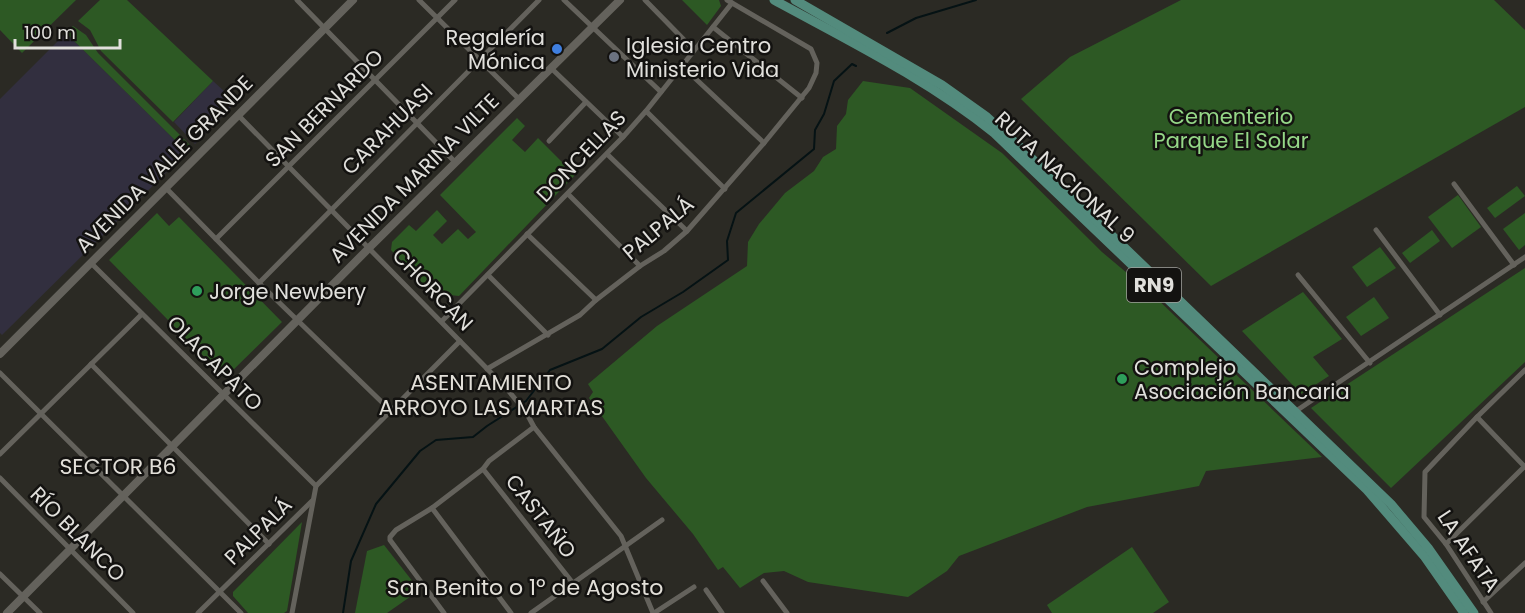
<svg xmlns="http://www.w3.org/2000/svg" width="1525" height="613" viewBox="0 0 1525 613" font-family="Poppins,sans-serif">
  <rect width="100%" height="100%" fill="#2b2a24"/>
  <g fill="#322f3f">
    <path d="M 66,33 L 187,152 L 2,335 L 0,333 L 0,99 Z"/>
    <path d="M 213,81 L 236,102 L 195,144 L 174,122 Z"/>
  </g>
  <g fill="#2d5924">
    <path d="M 0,0 L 76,0 L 22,53 L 0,30 Z"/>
    <path d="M 100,0 L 127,0 L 213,81 L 173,122 L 101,51 L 90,30 L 78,21 Z"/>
    <path d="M 682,0 L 719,0 L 721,6 L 707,25 Z"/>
    <path d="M 1181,0 L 1494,0 L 1525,30 L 1525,107 L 1211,286 L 1021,99 L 1070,57 Z"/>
    <path d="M 73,26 L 86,35 L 98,53 L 192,147 L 187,152 L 66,33 Z"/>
    <path d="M 863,81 L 910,88 L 1002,153 L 1102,252 L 1152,294 L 1322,457 L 1206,471 L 1199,486 L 1087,507 L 959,556 L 947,571 L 908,597 L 808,582 L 784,571 L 764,573 L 740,588 L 723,567 L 718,570 L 693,534 L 646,478 L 589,398 L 593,392 L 588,384 L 657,326 L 747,266 L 748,242 L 759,224 L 785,193 L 814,171 L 823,157 L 836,149 L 837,126 L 846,114 L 848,100 Z"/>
    <path d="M 517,118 L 525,126 L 512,140 L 525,152 L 538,138 L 575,175 L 459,296 L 440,294 L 439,302 L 391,250 L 392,242 L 409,225 L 416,231 L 437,210 L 447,221 L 433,235 L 442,244 L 458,229 L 468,239 L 476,232 L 440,195 Z"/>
    <path d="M 1517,186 L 1525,196 L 1495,218 L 1487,208 Z"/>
    <path d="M 1458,195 L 1481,227 L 1452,248 L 1428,217 Z"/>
    <path d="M 157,213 L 169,226 L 179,217 L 282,322 L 225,378 L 109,260 Z"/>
    <path d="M 1525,213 L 1525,245 L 1519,250 L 1503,229 Z"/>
    <path d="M 1432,230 L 1440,241 L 1410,263 L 1402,253 Z"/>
    <path d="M 1380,247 L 1396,268 L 1367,287 L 1352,267 Z"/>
    <path d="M 1525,268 L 1525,362 L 1391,488 L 1311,408 Z"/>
    <path d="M 1303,292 L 1342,339 L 1313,357 L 1329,376 L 1301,394 L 1242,331 Z"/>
    <path d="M 1374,297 L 1389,318 L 1361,336 L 1346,317 Z"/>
    <path d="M 302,522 L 287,611 L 284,613 L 248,613 L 233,596 L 233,592 Z"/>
    <path d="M 384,545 L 417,587 L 417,592 L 387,613 L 355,613 L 367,551 Z"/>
    <path d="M 1132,547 L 1169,602 L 1153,613 L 1052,613 L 1047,605 Z"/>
  </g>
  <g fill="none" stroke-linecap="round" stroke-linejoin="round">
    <g stroke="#051214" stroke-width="2">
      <path d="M 887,33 L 916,18 L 976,0"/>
      <path d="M 343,613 L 351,561 L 376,504 L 420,451 L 436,440 L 473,437 L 487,426 L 526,401 L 550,370 L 602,349 L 641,317 L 683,292 L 728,260 L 727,241 L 736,213 L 814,149 L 815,130 L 824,114 L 834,81 L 852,64 L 856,66"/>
    </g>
    <g stroke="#64625c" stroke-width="5">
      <path d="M 297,0 L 455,162"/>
      <path d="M 419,0 L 519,99"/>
      <path d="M 564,0 L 661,92"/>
      <path d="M 645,0 L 694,50"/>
      <path d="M 713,27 L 802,98"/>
      <path d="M 682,66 L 764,143"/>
      <path d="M 551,68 L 623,137"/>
      <path d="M 646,111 L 725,189"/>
      <path d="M 238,115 L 507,389 L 526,412 L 534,427 L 621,536 L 653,613"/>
      <path d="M 549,141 L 586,102"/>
      <path d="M 607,154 L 687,231"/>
      <path d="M 1454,184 L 1514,265"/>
      <path d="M 165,187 L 259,283 L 390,410"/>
      <path d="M 568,194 L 640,266"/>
      <path d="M 1376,230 L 1440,315"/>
      <path d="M 527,234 L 596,300"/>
      <path d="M 216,239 L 455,0"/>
      <path d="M 91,263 L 316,486"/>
      <path d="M 488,275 L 548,335"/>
      <path d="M 1298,275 L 1370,363"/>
      <path d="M 259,283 L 539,0"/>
      <path d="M 442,321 L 623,137 L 646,111 L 732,3"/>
      <path d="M 91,364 L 269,544"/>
      <path d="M 487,369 L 580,315 L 596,300 L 640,266 L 664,251 L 687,231 L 764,143 L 809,88 L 816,73 L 817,63 L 811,49 L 727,0"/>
      <path d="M 0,373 L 241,613"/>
      <path d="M 1296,411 L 1525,257"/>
      <path d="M 1477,417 L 1525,467"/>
      <path d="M 0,454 L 142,314"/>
      <path d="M 483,469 L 572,582"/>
      <path d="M 0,478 L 133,613"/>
      <path d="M 432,508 L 511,613"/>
      <path d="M 1446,544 L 1525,466"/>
      <path d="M 0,574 L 40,613"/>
      <path d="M 763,581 L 787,613"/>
      <path d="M 706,590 L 722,613"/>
      <path d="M 1483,602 L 1525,563"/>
      <path d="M 198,613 L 312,501"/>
      <path d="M 292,613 L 316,486 L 460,341"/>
      <path d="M 444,613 L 390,540 L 390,537 L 396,530 L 432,508 L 483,469 L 489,461 L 534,427"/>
      <path d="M 531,613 L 662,520"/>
      <path d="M 654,613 L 694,587"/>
      <path d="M 1491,613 L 1446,544 L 1424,517 L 1425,472 L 1477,417 L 1525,370"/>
    </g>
    <g stroke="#64625c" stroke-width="8">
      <path d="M 0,354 L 353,0"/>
      <path d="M 7,613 L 370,247 L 620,0"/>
    </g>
    <g stroke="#538b7d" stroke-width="9">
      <path d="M 774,0 C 849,41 927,79 994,133 L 1367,490 L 1424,556 L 1464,613"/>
      <path d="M 795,0 L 942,85 L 987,117 L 1019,146 L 1391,504 L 1429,549 L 1474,613"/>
    </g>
  </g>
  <circle fill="#3f7fe0" stroke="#131210" stroke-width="2" cx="557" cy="49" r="6"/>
  <circle fill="#6b7280" stroke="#131210" stroke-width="2" cx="614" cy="57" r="6"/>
  <g fill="#2e9e5b" stroke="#131210" stroke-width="2">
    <circle cx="197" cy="291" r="6"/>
    <circle cx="1122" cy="379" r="6"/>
  </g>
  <g text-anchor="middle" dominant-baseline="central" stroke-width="5" stroke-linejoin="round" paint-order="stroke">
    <rect fill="#131210" stroke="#a3a29f" stroke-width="1.5" x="1127" y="268" width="54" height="34" rx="4.5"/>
    <g font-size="20" font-weight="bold" fill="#e1e0dc">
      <text x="1154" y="285">RN9</text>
    </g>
    <g font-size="21" fill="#e1e0dc" stroke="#131210" text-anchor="start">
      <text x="545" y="37" text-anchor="end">Regalería<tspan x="545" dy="24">Mónica</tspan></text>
      <text x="626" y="45">Iglesia Centro<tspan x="626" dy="24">Ministerio Vida</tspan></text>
      <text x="209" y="291">Jorge Newbery</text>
      <text x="1134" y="367">Complejo<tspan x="1134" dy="24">Asociación Bancaria</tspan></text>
    </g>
    <g font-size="21" fill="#e1e0dc" stroke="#131210">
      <text transform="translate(324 108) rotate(-45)">SAN BERNARDO</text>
      <text transform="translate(387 129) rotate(-45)">CARAHUASI</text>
      <text transform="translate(581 156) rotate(-46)">DONCELLAS</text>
      <text transform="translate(164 164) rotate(-45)">AVENIDA VALLE GRANDE</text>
      <text transform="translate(1065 177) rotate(43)">RUTA NACIONAL 9</text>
      <text transform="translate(414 178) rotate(-45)">AVENIDA MARINA VILTE</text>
      <text transform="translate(658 228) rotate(-40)">PALPALÁ</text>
      <text transform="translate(433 289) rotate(46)">CHORCAN</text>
      <text transform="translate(215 363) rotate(45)">OLACAPATO</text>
      <text transform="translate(541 516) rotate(52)">CASTAÑO</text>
      <text transform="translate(258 531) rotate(-45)">PALPALÁ</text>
      <text transform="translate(78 534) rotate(45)">RÍO BLANCO</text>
      <text transform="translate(1469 551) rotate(56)">LA AFATA</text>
    </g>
    <g font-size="21" fill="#95d787" stroke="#131210">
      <text x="1231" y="116">Cementerio<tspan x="1231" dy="24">Parque El Solar</tspan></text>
    </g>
    <g font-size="22" fill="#e2dfd8" stroke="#131210">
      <text x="491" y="382">ASENTAMIENTO<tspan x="491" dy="25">ARROYO LAS MARTAS</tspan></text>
      <text x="118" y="466">SECTOR B6</text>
      <text x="525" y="587">San Benito o 1º de Agosto</text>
    </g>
  </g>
  <path d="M15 39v9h105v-9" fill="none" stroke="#e1e0dc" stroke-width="3"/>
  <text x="24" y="39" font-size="18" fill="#e1e0dc" stroke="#131210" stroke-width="4.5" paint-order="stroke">100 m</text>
</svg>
